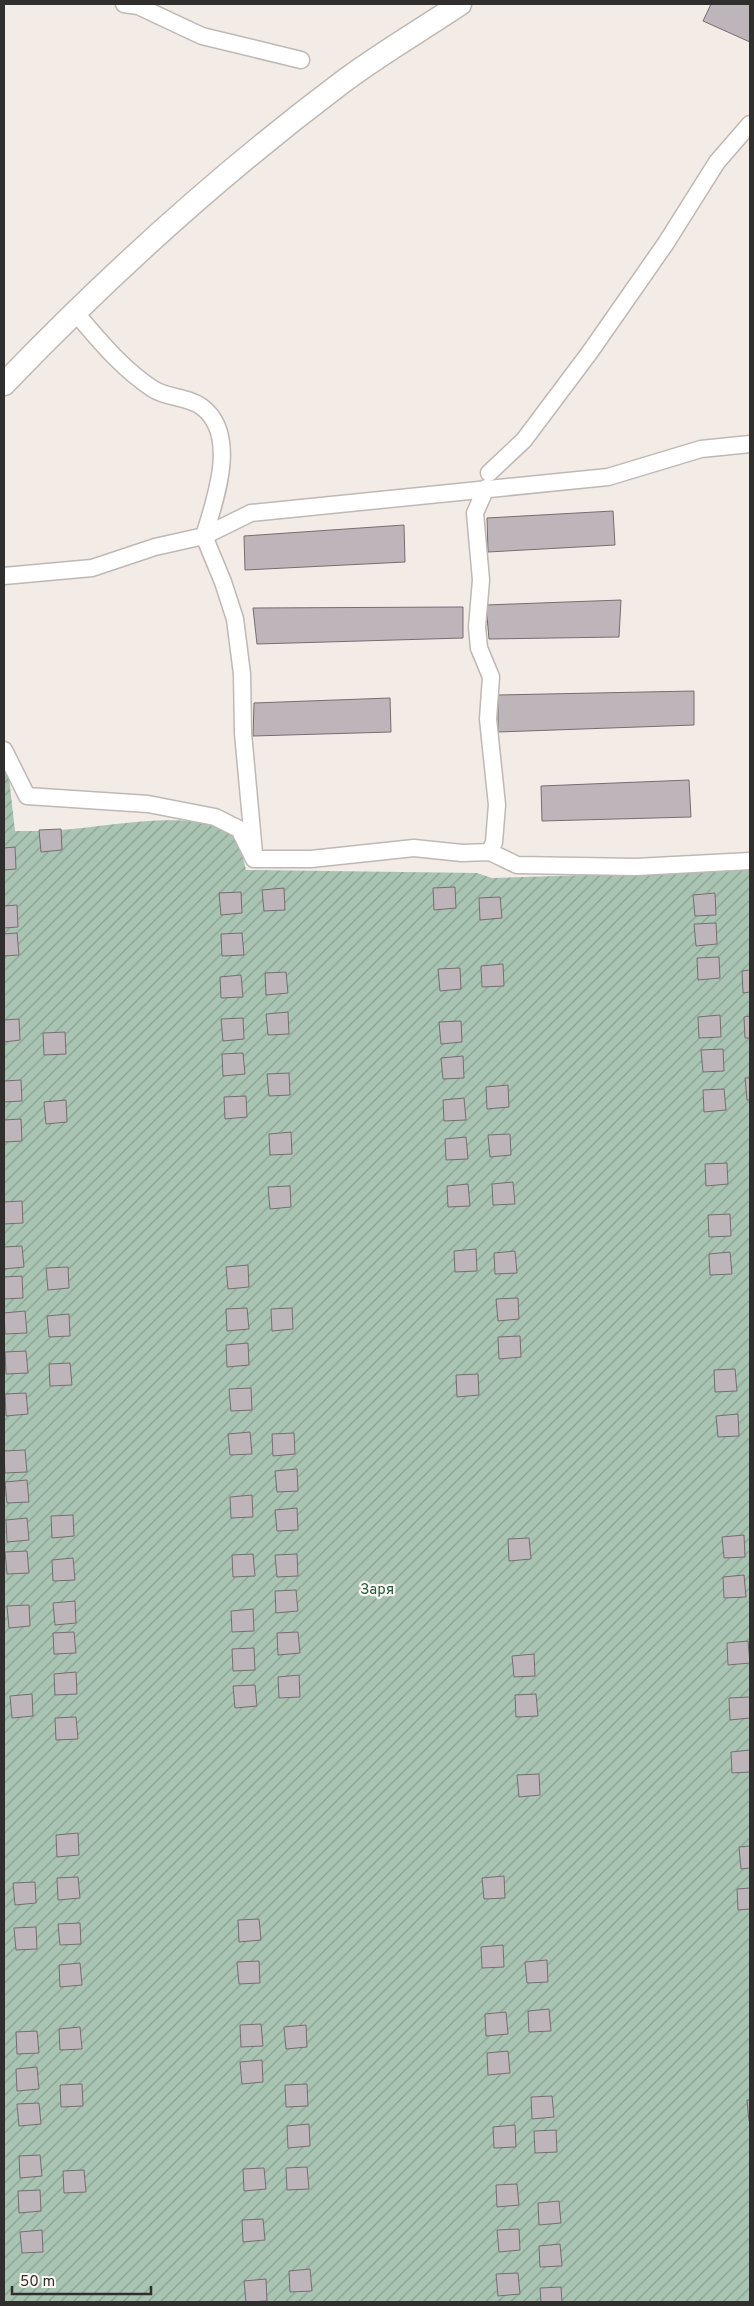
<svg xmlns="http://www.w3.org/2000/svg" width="754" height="2306" viewBox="0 0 754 2306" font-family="Overpass,sans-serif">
  <defs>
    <pattern id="garden-furrows" width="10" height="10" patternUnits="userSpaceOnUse" patternTransform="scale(1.25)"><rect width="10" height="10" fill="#a9c4b2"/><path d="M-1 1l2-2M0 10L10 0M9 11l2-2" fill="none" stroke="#8aa091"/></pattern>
  </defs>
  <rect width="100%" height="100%" fill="#f2ebe6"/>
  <path fill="url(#garden-furrows)" d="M 4,758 L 7,760 L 15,831 C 30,831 46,831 61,830 C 100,828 201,807 232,834 C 241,843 243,859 246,870 L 477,873 L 492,878 L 750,870 L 750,2302 L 4,2302 Z"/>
  <g fill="#bdb5b9" stroke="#756e71">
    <path d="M 711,4 L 750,4 L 750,42 L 703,21 Z"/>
    <path d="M 613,511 L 615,545 L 488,552 L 487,518 Z"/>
    <path d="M 404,525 L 405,562 L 245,570 L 244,536 Z"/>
    <path d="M 621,600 L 619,637 L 489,639 L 486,605 Z"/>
    <path d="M 463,607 L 463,638 L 257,644 L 253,608 Z"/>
    <path d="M 694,691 L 694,725 L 498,732 L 498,695 Z"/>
    <path d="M 390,698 L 391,732 L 253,736 L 254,703 Z"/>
    <path d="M 689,780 L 691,817 L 542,821 L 541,786 Z"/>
    <path d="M 61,829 L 62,850 L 41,852 L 39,830 Z"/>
    <path d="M 15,847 L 16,869 L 4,870 L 4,848 Z"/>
    <path d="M 455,887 L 456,908 L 434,910 L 433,888 Z"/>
    <path d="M 284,888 L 285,910 L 264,911 L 262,890 Z"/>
    <path d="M 241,892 L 242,913 L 221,915 L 219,893 Z"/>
    <path d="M 715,893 L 716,915 L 695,916 L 693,895 Z"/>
    <path d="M 500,897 L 502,918 L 480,920 L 479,898 Z"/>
    <path d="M 17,905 L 18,927 L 4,928 L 4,906 Z"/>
    <path d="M 716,923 L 717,944 L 696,946 L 694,924 Z"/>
    <path d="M 17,933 L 19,955 L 4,956 L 4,934 Z"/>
    <path d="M 242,933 L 244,955 L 222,956 L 221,934 Z"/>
    <path d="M 719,957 L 720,978 L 698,980 L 697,958 Z"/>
    <path d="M 503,964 L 504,986 L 482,987 L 481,966 Z"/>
    <path d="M 460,968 L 461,989 L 440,991 L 438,969 Z"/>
    <path d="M 750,970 L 750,992 L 743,993 L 742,971 Z"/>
    <path d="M 286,972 L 288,993 L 266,995 L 265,973 Z"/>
    <path d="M 241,975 L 243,997 L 221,998 L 220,977 Z"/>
    <path d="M 288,1012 L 289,1034 L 268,1035 L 266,1014 Z"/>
    <path d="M 720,1015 L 721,1037 L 699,1038 L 698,1017 Z"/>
    <path d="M 750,1016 L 750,1038 L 745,1038 L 744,1017 Z"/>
    <path d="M 243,1018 L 244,1039 L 223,1041 L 221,1019 Z"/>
    <path d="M 19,1019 L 20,1040 L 4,1042 L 4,1020 Z"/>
    <path d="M 461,1021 L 462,1042 L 441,1044 L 439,1022 Z"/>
    <path d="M 65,1032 L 66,1054 L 44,1055 L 43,1033 Z"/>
    <path d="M 723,1049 L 724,1071 L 703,1072 L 701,1050 Z"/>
    <path d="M 243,1053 L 245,1074 L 223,1076 L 222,1054 Z"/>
    <path d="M 463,1056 L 464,1078 L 443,1079 L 441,1058 Z"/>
    <path d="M 289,1073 L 290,1095 L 269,1096 L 267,1074 Z"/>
    <path d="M 745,1078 L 750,1078 L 750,1100 L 747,1100 Z"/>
    <path d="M 21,1080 L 22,1101 L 4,1102 L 4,1081 Z"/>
    <path d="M 508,1085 L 509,1107 L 487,1109 L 486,1087 Z"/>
    <path d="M 724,1089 L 726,1110 L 704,1112 L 703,1090 Z"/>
    <path d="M 246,1096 L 247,1117 L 225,1119 L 224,1097 Z"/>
    <path d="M 464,1098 L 466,1120 L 444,1121 L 443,1100 Z"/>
    <path d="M 66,1100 L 67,1122 L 46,1124 L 44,1102 Z"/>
    <path d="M 21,1119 L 22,1141 L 4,1142 L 4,1120 Z"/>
    <path d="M 291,1132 L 292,1154 L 270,1155 L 269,1134 Z"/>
    <path d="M 510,1134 L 511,1155 L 490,1157 L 488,1135 Z"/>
    <path d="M 466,1137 L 468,1159 L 446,1160 L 445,1139 Z"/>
    <path d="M 727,1163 L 728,1184 L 706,1186 L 705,1164 Z"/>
    <path d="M 513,1182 L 515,1204 L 493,1205 L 492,1184 Z"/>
    <path d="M 468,1184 L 470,1206 L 448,1207 L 447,1186 Z"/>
    <path d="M 290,1186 L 291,1207 L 270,1209 L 268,1187 Z"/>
    <path d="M 22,1201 L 23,1223 L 4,1224 L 4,1202 Z"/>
    <path d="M 730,1214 L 731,1236 L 709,1237 L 708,1215 Z"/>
    <path d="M 22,1246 L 24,1267 L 4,1269 L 4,1247 Z"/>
    <path d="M 476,1249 L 477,1271 L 455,1272 L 454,1251 Z"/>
    <path d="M 515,1251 L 517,1273 L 495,1274 L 494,1253 Z"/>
    <path d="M 730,1252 L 732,1274 L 710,1275 L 709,1254 Z"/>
    <path d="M 248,1265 L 249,1287 L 228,1289 L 226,1267 Z"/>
    <path d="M 68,1267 L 69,1288 L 48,1290 L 46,1268 Z"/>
    <path d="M 22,1276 L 23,1298 L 4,1299 L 4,1277 Z"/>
    <path d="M 518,1298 L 519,1319 L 498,1321 L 496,1299 Z"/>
    <path d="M 247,1308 L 249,1329 L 227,1331 L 226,1309 Z"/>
    <path d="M 292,1308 L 293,1329 L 272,1331 L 271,1309 Z"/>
    <path d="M 25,1311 L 27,1333 L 5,1334 L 4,1313 Z"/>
    <path d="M 69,1314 L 70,1336 L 49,1337 L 47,1316 Z"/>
    <path d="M 520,1336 L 521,1357 L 499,1359 L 498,1337 Z"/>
    <path d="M 248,1343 L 249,1365 L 227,1367 L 226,1345 Z"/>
    <path d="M 26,1351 L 28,1373 L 6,1374 L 5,1352 Z"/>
    <path d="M 70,1363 L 72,1385 L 50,1386 L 49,1364 Z"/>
    <path d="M 735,1369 L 737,1391 L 715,1392 L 714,1370 Z"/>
    <path d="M 478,1374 L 479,1395 L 457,1397 L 456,1375 Z"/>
    <path d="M 251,1388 L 252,1410 L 231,1411 L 229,1389 Z"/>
    <path d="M 26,1393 L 28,1414 L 6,1416 L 5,1394 Z"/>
    <path d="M 738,1414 L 739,1436 L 718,1437 L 716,1416 Z"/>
    <path d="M 250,1432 L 252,1454 L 230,1455 L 228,1434 Z"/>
    <path d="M 294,1433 L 295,1454 L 273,1456 L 272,1434 Z"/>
    <path d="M 25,1450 L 27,1472 L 5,1473 L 4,1451 Z"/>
    <path d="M 297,1469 L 298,1491 L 277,1492 L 275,1471 Z"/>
    <path d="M 27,1480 L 29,1502 L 7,1503 L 5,1482 Z"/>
    <path d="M 252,1495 L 253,1517 L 231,1518 L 230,1497 Z"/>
    <path d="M 297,1508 L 298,1530 L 277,1531 L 275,1510 Z"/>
    <path d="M 73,1515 L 74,1536 L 52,1538 L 51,1516 Z"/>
    <path d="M 27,1518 L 29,1540 L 7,1542 L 6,1520 Z"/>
    <path d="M 744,1535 L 745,1557 L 724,1558 L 722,1537 Z"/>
    <path d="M 529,1538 L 531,1559 L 509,1561 L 508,1539 Z"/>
    <path d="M 27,1551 L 29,1573 L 7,1574 L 5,1552 Z"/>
    <path d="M 253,1554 L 255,1576 L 233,1577 L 232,1555 Z"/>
    <path d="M 297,1554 L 298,1576 L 277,1577 L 275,1555 Z"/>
    <path d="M 73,1558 L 75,1580 L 53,1581 L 52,1560 Z"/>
    <path d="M 744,1575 L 746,1597 L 724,1598 L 723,1577 Z"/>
    <path d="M 296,1590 L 298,1611 L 276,1613 L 275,1591 Z"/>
    <path d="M 75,1601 L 76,1623 L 55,1625 L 53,1603 Z"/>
    <path d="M 29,1605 L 30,1626 L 9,1628 L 7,1606 Z"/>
    <path d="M 253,1609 L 254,1631 L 232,1632 L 231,1611 Z"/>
    <path d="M 74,1632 L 76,1653 L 54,1654 L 53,1633 Z"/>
    <path d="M 298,1632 L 300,1653 L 278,1655 L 277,1633 Z"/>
    <path d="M 748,1641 L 750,1663 L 728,1665 L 727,1643 Z"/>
    <path d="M 254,1648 L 255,1670 L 233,1671 L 232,1649 Z"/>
    <path d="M 534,1654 L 535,1676 L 514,1677 L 512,1656 Z"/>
    <path d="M 76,1672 L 77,1694 L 55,1695 L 54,1674 Z"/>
    <path d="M 299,1675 L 300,1697 L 279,1698 L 278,1677 Z"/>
    <path d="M 255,1685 L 257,1706 L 235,1708 L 233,1686 Z"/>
    <path d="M 32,1694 L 33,1716 L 12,1718 L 10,1696 Z"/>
    <path d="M 536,1694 L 538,1716 L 516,1717 L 515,1695 Z"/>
    <path d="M 750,1697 L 750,1718 L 730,1720 L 729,1698 Z"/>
    <path d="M 76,1717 L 78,1739 L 56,1740 L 55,1718 Z"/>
    <path d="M 750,1750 L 750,1772 L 732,1773 L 731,1752 Z"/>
    <path d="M 539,1774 L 540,1795 L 519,1797 L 517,1775 Z"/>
    <path d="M 78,1833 L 79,1855 L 57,1857 L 56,1835 Z"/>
    <path d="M 750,1846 L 750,1868 L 741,1869 L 739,1847 Z"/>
    <path d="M 504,1876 L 505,1898 L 484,1899 L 482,1878 Z"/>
    <path d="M 78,1877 L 80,1898 L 58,1900 L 57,1878 Z"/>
    <path d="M 35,1882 L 36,1903 L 15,1905 L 13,1883 Z"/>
    <path d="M 750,1888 L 750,1909 L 738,1910 L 737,1889 Z"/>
    <path d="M 259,1919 L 261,1940 L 239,1942 L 238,1920 Z"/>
    <path d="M 80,1923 L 81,1944 L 60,1945 L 58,1924 Z"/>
    <path d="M 36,1927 L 37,1949 L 16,1950 L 14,1928 Z"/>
    <path d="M 503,1945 L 504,1967 L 482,1968 L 481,1947 Z"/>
    <path d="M 547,1960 L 548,1982 L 527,1983 L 525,1962 Z"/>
    <path d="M 259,1961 L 260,1983 L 239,1984 L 237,1962 Z"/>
    <path d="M 80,1963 L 82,1985 L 60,1987 L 59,1965 Z"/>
    <path d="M 549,2009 L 551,2031 L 529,2032 L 528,2011 Z"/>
    <path d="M 506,2012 L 508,2034 L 486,2036 L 485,2014 Z"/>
    <path d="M 261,2024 L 263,2046 L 241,2047 L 240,2025 Z"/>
    <path d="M 306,2025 L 307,2047 L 286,2049 L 284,2027 Z"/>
    <path d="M 80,2027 L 82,2049 L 60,2050 L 59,2029 Z"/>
    <path d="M 37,2031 L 39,2053 L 17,2054 L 16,2032 Z"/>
    <path d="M 508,2051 L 510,2073 L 488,2075 L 487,2053 Z"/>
    <path d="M 262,2060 L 263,2082 L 242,2084 L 240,2062 Z"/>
    <path d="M 37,2067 L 39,2089 L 17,2091 L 16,2069 Z"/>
    <path d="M 82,2084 L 83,2106 L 61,2107 L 60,2085 Z"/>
    <path d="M 307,2084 L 308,2106 L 286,2107 L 285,2085 Z"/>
    <path d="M 552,2096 L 554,2117 L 532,2119 L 531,2097 Z"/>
    <path d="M 747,2100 L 750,2100 L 750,2121 L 749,2121 Z"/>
    <path d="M 39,2103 L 41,2124 L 19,2126 L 17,2104 Z"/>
    <path d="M 309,2124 L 310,2146 L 288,2148 L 287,2126 Z"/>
    <path d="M 515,2125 L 516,2147 L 494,2148 L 493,2127 Z"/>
    <path d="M 556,2130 L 557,2152 L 535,2153 L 534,2131 Z"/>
    <path d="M 40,2155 L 42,2176 L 20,2178 L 19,2156 Z"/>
    <path d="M 307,2167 L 309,2189 L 287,2190 L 286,2168 Z"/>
    <path d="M 264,2168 L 266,2189 L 244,2191 L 243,2169 Z"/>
    <path d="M 84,2170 L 86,2192 L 64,2193 L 63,2171 Z"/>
    <path d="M 517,2184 L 519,2205 L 497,2207 L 496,2185 Z"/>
    <path d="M 40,2190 L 41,2211 L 19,2213 L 18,2191 Z"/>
    <path d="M 559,2201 L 561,2223 L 539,2225 L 538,2203 Z"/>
    <path d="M 263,2219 L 265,2240 L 243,2242 L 242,2220 Z"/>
    <path d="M 519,2229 L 520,2250 L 499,2252 L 497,2230 Z"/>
    <path d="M 42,2230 L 43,2252 L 22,2253 L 20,2232 Z"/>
    <path d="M 560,2244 L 562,2266 L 540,2267 L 539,2246 Z"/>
    <path d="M 310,2269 L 312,2291 L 290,2292 L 289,2271 Z"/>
    <path d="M 518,2273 L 520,2294 L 498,2296 L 496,2274 Z"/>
    <path d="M 266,2279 L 267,2301 L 246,2302 L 244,2281 Z"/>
    <path d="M 561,2287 L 562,2302 L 541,2302 L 540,2288 Z"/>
  </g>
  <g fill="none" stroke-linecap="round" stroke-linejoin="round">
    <defs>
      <g id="street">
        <path d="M 124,4 L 138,6 L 202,36 L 301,60"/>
        <path d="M 74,311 C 99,340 121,368 153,389 C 167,398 189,397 202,407 C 239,435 215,500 204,536 L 223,582 L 235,619 L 242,674 L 243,733 L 254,853"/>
        <path d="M 489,473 L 524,440 L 590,352 L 666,243 L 717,162 L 750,124"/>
        <path d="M 486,488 L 475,513 L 481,580 L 477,627 L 479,648 L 491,677 L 488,719 L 497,805 L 494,842 L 490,852"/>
        <path d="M 4,576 L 92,568 L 155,547 L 204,536 L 251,513 L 608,477 L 701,449 L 750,444"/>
        <path d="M 4,750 L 27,796 L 148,804 L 215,817 L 239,829 L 254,859 L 311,859 L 414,848 L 462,853 L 490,852 L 517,865 L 636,867 L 750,861"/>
      </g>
      <path id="secondary" d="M 4,384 C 109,275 219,175 340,84 C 378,55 420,31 460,4"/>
    </defs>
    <use href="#street" stroke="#bfb8b4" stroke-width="19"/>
    <use href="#secondary" stroke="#bfb8b4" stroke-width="25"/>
    <use href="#street" stroke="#fff" stroke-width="16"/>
    <use href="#secondary" stroke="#fff" stroke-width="22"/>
  </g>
  <g text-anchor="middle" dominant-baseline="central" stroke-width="4.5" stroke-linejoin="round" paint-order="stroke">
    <g font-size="15" fill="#235c3b" stroke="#fef8f5">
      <text x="377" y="1590">Заря</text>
    </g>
  </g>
  <rect width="754" height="2306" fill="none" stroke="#312f2d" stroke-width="10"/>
  <path d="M12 2286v8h139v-8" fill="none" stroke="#312f2d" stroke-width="2.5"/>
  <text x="20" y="2286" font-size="15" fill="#312f2d" stroke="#fef8f5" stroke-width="4" paint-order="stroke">50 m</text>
</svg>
